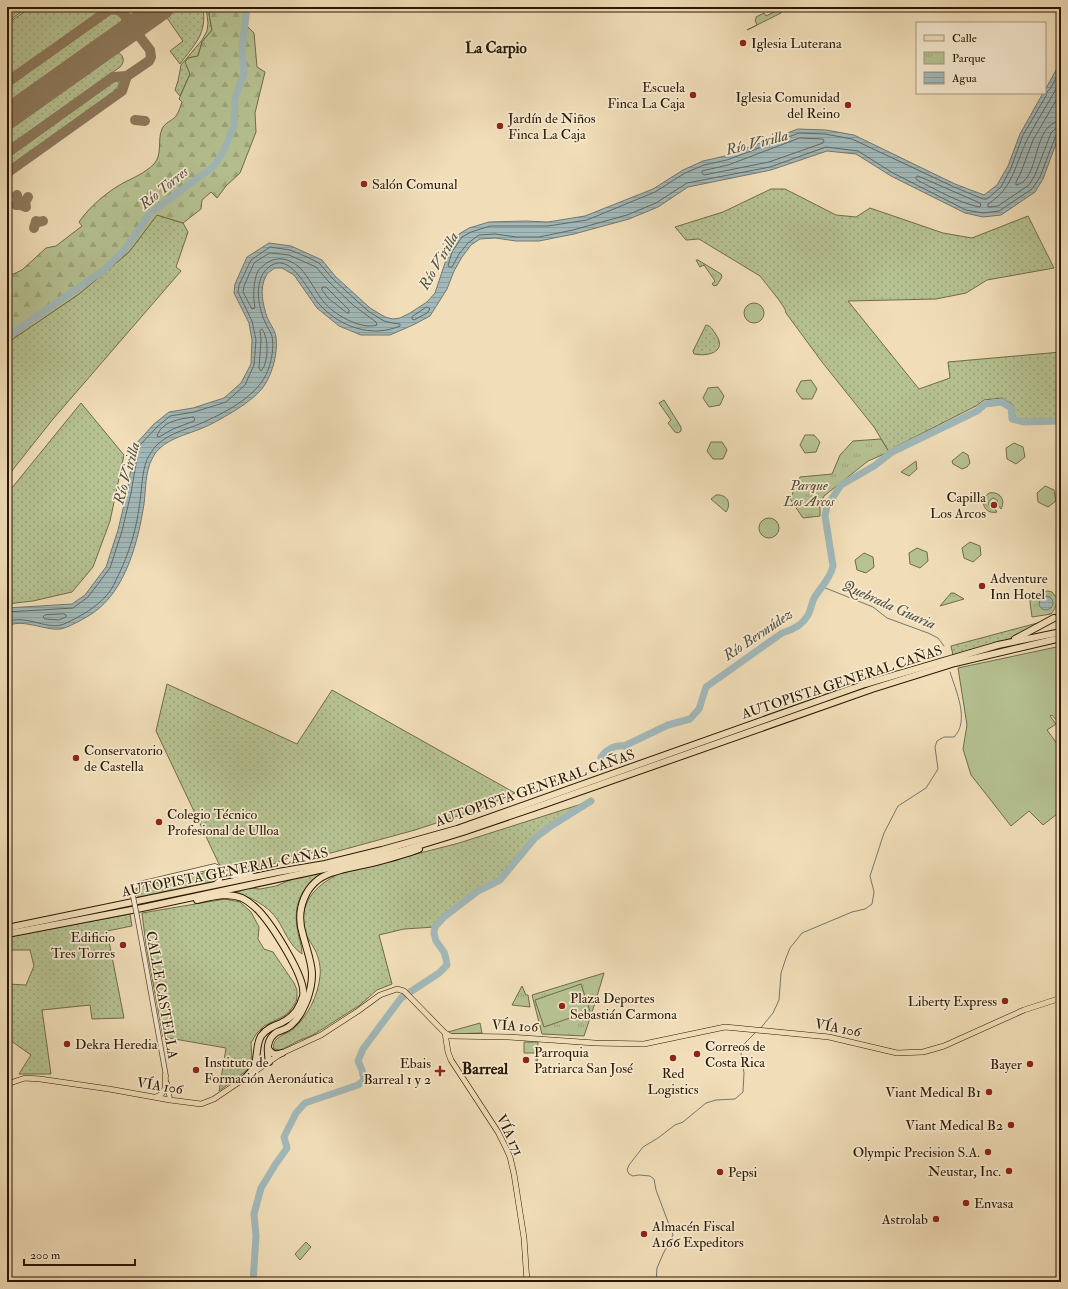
<svg xmlns="http://www.w3.org/2000/svg" width="1068" height="1289" viewBox="0 0 1068 1289" font-family="'IM FELL Double Pica',serif">
  <defs>
    <pattern id="grass-dots" width="8" height="8" patternUnits="userSpaceOnUse"><rect width="8" height="8" fill="#b6c292"/><path d="M2 2h.1M6 6h.1" fill="none" stroke="#9da67c" stroke-width="1.8" stroke-linecap="round"/></pattern>
    <pattern id="forest-firs" width="22" height="20" patternUnits="userSpaceOnUse"><rect width="22" height="20" fill="#b6c292"/><path d="M5 1l3.5 6h-7zM16 11l3.5 6h-7z" fill="#9da67c"/></pattern>
    <pattern id="park-tufts" width="24" height="20" patternUnits="userSpaceOnUse"><rect width="24" height="20" fill="#b6c292"/><path d="M3 7l-1-3M5 7V3M7 7l1-3M15 17l-1-3M17 17v-4M19 17l1-3" fill="none" stroke="#9da67c"/></pattern>
    <pattern id="water-rules" width="6" height="5" patternUnits="userSpaceOnUse"><rect width="6" height="5" fill="#a1b9ba"/><path d="M0 2.5h6" fill="none" stroke="#8b9e9e"/></pattern>
  </defs>
  <rect width="100%" height="100%" fill="#f1deb8"/>
  <filter id="stains"><feTurbulence type="fractalNoise" baseFrequency=".005" numOctaves="4"/><feColorMatrix values="0 0 0 0 .2 0 0 0 0 .09 0 0 0 0 .02 0 0 0 .5 -.17"/></filter>
  <radialGradient id="worn" r=".72"><stop offset=".6" stop-color="#630" stop-opacity="0"/><stop offset="1" stop-color="#630" stop-opacity=".3"/></radialGradient>
  <g fill="url(#grass-dots)" stroke="#706c4a">
    <path d="M 10,7 L 28,7 L 7,22 L 7,16 L 14,11 Z"/>
    <path d="M 31,7 L 107,7 L 7,78 L 7,24 Z"/>
    <path d="M 126,7 L 149,7 L 135,17 C 130,16 126,13 126,7 Z"/>
    <path d="M 175,7 L 203,7 C 207,35 195,43 180,64 L 170,51 L 183,41 L 165,15 Z"/>
    <path d="M 206,7 L 212,7 L 209,14 L 212,30 L 202,42 L 198,56 L 188,58 L 190,74 L 180,96 L 175,90 L 178,81 L 181,65 L 202,40 L 207,31 L 208,23 Z"/>
    <path d="M 111,14 L 116,14 L 122,19 L 122,26 L 120,28 L 7,108 L 7,88 Z"/>
    <path d="M 118,52 C 124,56 125,62 120,67 L 7,147 L 7,127 L 112,53 Z"/>
    <path d="M 115,81 L 119,81 L 119,85 L 110,96 L 13,165 L 12,164 L 7,167 L 7,158 Z"/>
    <path d="M 771,189 L 785,189 L 836,215 L 856,217 L 870,208 L 943,233 L 972,238 L 1028,216 L 1054,268 L 987,280 L 966,293 L 936,299 L 848,301 L 919,389 L 950,378 L 948,362 L 1061,352 L 1061,423 L 1024,420 L 1015,417 L 1013,405 L 1002,398 L 984,400 L 976,406 L 897,446 L 889,452 L 874,427 L 822,362 L 786,313 L 785,309 L 779,300 L 760,276 L 699,239 L 686,240 L 675,227 L 723,212 Z"/>
    <path d="M 157,215 L 183,223 L 188,232 L 176,267 L 181,271 L 53,419 L 7,477 L 7,343 L 79,294 L 129,252 Z"/>
    <path d="M 706,325 C 711,326 712,329 715,333 C 728,351 710,357 694,354 L 693,351 Z"/>
    <path d="M 81,403 L 124,455 L 110,521 L 93,567 L 72,592 L 33,601 L 7,604 L 7,494 Z"/>
    <path d="M 1045,621 L 1005,641 L 953,655 L 951,646 Z"/>
    <path d="M 167,684 L 297,744 L 332,690 L 515,793 L 479,809 L 415,830 L 331,853 L 318,852 L 294,855 L 282,861 L 243,873 L 228,871 L 219,864 L 156,731 Z"/>
    <path d="M 591,801 L 551,826 L 535,838 L 500,880 L 478,891 L 444,917 L 435,927 L 404,929 L 379,935 L 392,984 L 377,990 L 360,1005 L 313,1035 L 298,1041 L 281,1050 L 274,1049 C 271,1037 286,1035 293,1029 C 308,1016 318,996 320,976 C 321,968 319,957 315,950 C 312,944 308,939 306,934 C 296,906 315,885 339,874 L 459,843 Z"/>
    <path d="M 213,871 L 215,872 L 217,879 L 215,881 L 139,897 L 136,895 L 136,889 L 138,887 Z"/>
    <path d="M 324,872 C 304,885 293,901 297,927 C 298,936 302,945 302,954 C 289,945 285,931 277,919 C 268,906 250,896 235,893 L 247,888 L 260,889 L 276,886 L 295,878 Z"/>
    <path d="M 225,899 L 240,902 L 251,912 L 259,927 L 258,939 L 264,949 L 273,952 L 294,983 L 297,990 L 297,997 L 296,1002 L 290,1011 L 284,1016 L 264,1026 L 256,1034 L 251,1043 L 252,1062 L 250,1068 L 219,1091 L 226,1048 L 163,1037 L 146,945 L 142,913 Z"/>
    <path d="M 130,914 L 132,926 L 107,931 L 124,1018 L 92,1019 L 90,1005 L 42,1010 L 51,1074 L 19,1074 L 31,1055 L 7,1038 L 7,984 L 26,985 L 34,966 L 30,950 L 8,950 L 7,952 L 7,937 Z"/>
  </g>
  <path fill="url(#forest-firs)" stroke="#706c4a" d="M 212,7 L 247,7 L 245,24 L 254,33 L 257,67 L 265,72 L 255,113 L 256,132 L 240,173 L 226,186 L 217,198 L 211,192 L 202,200 L 201,209 L 183,223 L 157,215 L 129,252 L 79,294 L 7,343 L 7,277 L 22,270 L 46,248 L 56,246 L 82,226 L 79,222 C 89,207 107,192 123,183 C 133,178 145,173 154,164 C 163,154 157,140 162,129 C 164,123 172,121 176,116 C 179,112 180,107 182,102 L 179,99 L 190,74 L 185,62 L 188,58 L 198,56 L 202,42 L 212,30 L 209,14 Z"/>
  <g fill="url(#park-tufts)" stroke="#706c4a">
    <path d="M 696,260 L 698,260 L 721,274 L 722,277 L 717,285 L 714,286 L 712,284 L 715,281 L 704,265 L 700,267 Z"/>
    <path d="M 664,400 L 681,427 L 681,431 L 678,433 L 675,432 L 668,423 L 671,420 L 659,403 Z"/>
    <path d="M 881,439 L 889,452 L 868,461 L 824,496 L 820,505 L 820,516 L 803,518 L 790,499 L 800,477 L 832,474 L 840,455 L 853,441 Z"/>
    <path d="M 989,493 C 1000,491 1006,500 1001,509 L 998,505 L 997,500 L 993,498 L 989,501 L 989,505 L 994,508 L 997,512 C 985,515 978,501 989,493 Z"/>
    <path d="M 1048,591 L 1052,592 L 1057,598 C 1057,605 1055,609 1051,614 L 1032,617 L 1029,594 Z"/>
    <path d="M 951,593 L 954,593 L 964,599 L 940,606 Z"/>
    <path d="M 604,973 L 595,1003 L 584,1036 L 542,1034 L 532,995 Z"/>
    <path d="M 522,986 L 526,995 L 528,995 L 530,1007 L 512,1005 Z"/>
    <path d="M 480,1023 L 482,1033 L 451,1034 L 448,1032 Z"/>
  </g>
  <g fill="#b6c292" stroke="#706c4a">
    <path d="M 772,7 L 779,7 L 781,13 L 747,30 L 757,25 L 755,20 L 756,19 L 756,17 L 764,13 L 766,16 L 774,12 Z"/>
    <circle cx="754" cy="313" r="10"/>
    <path d="M 811,380 L 817,389 L 812,399 L 802,399 L 796,391 L 801,381 Z"/>
    <path d="M 718,387 L 724,396 L 720,405 L 709,407 L 703,398 L 708,388 Z"/>
    <path d="M 805,435 L 814,435 L 820,442 L 816,452 L 805,453 L 800,445 Z"/>
    <path d="M 711,442 L 722,442 L 727,450 L 723,459 L 713,459 L 707,451 Z"/>
    <path d="M 1014,443 L 1023,447 L 1025,457 L 1016,464 L 1007,459 L 1006,448 Z"/>
    <path d="M 963,452 L 968,455 L 970,463 L 967,467 L 962,469 L 953,464 L 952,461 Z"/>
    <path d="M 916,461 L 917,469 L 909,476 L 901,472 Z"/>
    <path d="M 1045,486 L 1054,490 L 1056,501 L 1048,507 L 1038,502 L 1037,493 Z"/>
    <path d="M 716,495 C 727,494 732,503 726,512 L 711,499 Z"/>
    <circle cx="769" cy="528" r="10"/>
    <path d="M 970,542 L 980,546 L 981,555 L 973,562 L 964,558 L 962,548 Z"/>
    <path d="M 917,548 L 927,552 L 928,561 L 920,568 L 910,564 L 909,553 Z"/>
    <path d="M 864,553 L 873,557 L 874,567 L 866,573 L 857,570 L 855,560 Z"/>
    <path d="M 1061,646 L 1061,719 L 1058,722 L 1052,715 L 1050,716 L 1056,724 L 1047,730 L 1061,749 L 1061,811 L 1043,825 L 1029,811 L 1011,826 L 971,775 L 963,749 L 967,725 L 958,668 Z"/>
    <path d="M 581,984 L 590,1011 L 544,1027 L 535,1000 Z"/>
    <path d="M 524,1042 L 538,1042 L 537,1067 L 536,1067 L 536,1053 L 524,1053 Z"/>
    <path d="M 306,1242 L 311,1247 L 300,1260 L 295,1254 Z"/>
  </g>
  <g fill="url(#water-rules)" stroke="#727870">
    <path d="M 1061,61 L 1061,133 L 1054,149 L 1043,179 L 1035,192 L 1001,215 L 983,217 L 965,213 L 891,176 L 856,154 L 827,151 L 771,170 L 688,187 L 658,207 L 629,219 L 574,234 L 539,241 L 516,241 L 495,238 L 480,239 L 471,245 L 462,257 L 454,271 L 447,289 L 430,316 L 413,325 L 390,335 L 361,335 L 339,326 L 317,308 L 294,275 L 282,268 L 275,268 C 272,270 267,273 266,276 C 259,288 263,305 267,317 C 270,324 275,330 276,337 C 278,353 273,372 264,386 C 254,401 222,419 205,427 C 187,435 161,439 152,459 C 145,472 146,489 144,504 C 138,542 126,590 93,613 C 87,617 66,629 60,629 C 46,631 19,617 7,627 L 7,608 L 72,604 L 85,595 L 106,567 L 118,530 L 127,492 L 135,445 L 154,424 L 169,412 L 193,408 L 224,398 L 241,383 L 251,364 L 252,340 L 249,323 L 234,293 L 235,284 L 247,257 L 269,243 L 291,246 L 322,260 L 335,276 L 370,308 L 385,317 L 393,319 L 400,318 L 410,313 L 427,302 L 435,293 L 449,251 L 459,234 L 469,228 L 489,222 L 526,221 L 548,222 L 585,216 L 653,189 L 683,170 L 703,161 L 725,156 L 798,129 L 826,130 L 854,135 L 955,184 L 984,195 L 997,185 L 1008,166 L 1020,134 L 1043,93 L 1045,93 L 1045,90 Z"/>
    <circle cx="1046" cy="603" r="7"/>
  </g>
  <g fill="none" stroke-linecap="round" stroke-linejoin="round">
    <g stroke="#66685e" stroke-width="1">
      <path d="M 1061,69 L 1050,89 L 1047,92 L 1046,96 L 1023,135 L 1011,168 L 1001,187 L 987,199 L 983,199 L 954,187 L 852,139 L 825,134 L 799,133 L 727,160 L 704,165 L 685,173 L 655,192 L 587,220 L 548,226 L 490,226 L 471,232 L 462,237 L 452,252 L 448,266 L 450,267 L 452,267 L 459,254 L 468,243 L 479,235 L 495,234 L 516,237 L 539,237 L 573,230 L 627,215 L 656,203 L 687,183 L 770,167 L 826,147 L 858,151 L 893,173 L 966,210 L 983,213 L 999,211 L 1032,189 L 1040,177 L 1056,135 L 1058,133 L 1061,132"/>
      <path d="M 1061,80 C 1051,99 1039,117 1029,136 C 1015,162 1015,187 988,204 L 988,207 L 998,206 L 1029,185 L 1035,175 L 1051,133 L 1055,129 L 1061,127"/>
      <path d="M 1061,92 L 1033,140 L 1021,172 L 1016,182 L 1016,185 C 1041,181 1031,123 1061,121"/>
      <path d="M 800,138 L 823,139 L 824,141 L 823,143 L 769,162 L 704,175 L 702,173 L 702,171 L 706,170 L 728,165 Z"/>
      <path d="M 918,176 L 980,203 L 981,206 L 979,207 C 957,202 937,190 917,180 L 916,178 Z"/>
      <path d="M 270,253 L 289,255 L 316,267 L 329,282 L 353,305 L 376,322 L 377,325 C 360,330 333,314 323,301 C 315,291 309,277 300,268 C 289,258 276,255 264,265 C 262,267 259,269 258,271 C 253,282 253,296 255,308 L 252,309 L 243,292 L 244,286 L 254,263 Z"/>
      <path d="M 323,287 L 326,287 L 349,310 L 349,313 L 347,313 L 328,298 L 322,290 Z"/>
      <path d="M 427,307 L 430,309 L 427,313 L 414,320 L 412,319 L 412,317 Z"/>
      <path d="M 262,329 C 269,337 269,363 261,371 L 259,368 L 261,340 L 260,331 Z"/>
      <path d="M 193,417 L 195,419 L 194,421 L 173,429 L 159,437 L 157,436 C 162,421 180,419 193,417 Z"/>
      <path d="M 7,612 L 73,608 L 88,597 L 110,568 L 122,531 L 131,493 L 139,446 L 157,427 L 170,416 L 194,412 L 226,402 L 245,385 L 254,365 L 256,340 L 252,321 L 238,292 L 239,285 L 251,260 L 270,247 L 290,250 L 307,257 L 319,263 L 333,279 L 368,311 L 384,321 L 392,323 L 400,324 L 400,326 C 372,338 340,327 320,305 C 310,295 292,253 272,265 C 254,275 257,301 263,317 C 265,324 270,330 272,336 C 274,346 272,360 268,370 C 259,395 228,411 204,422 C 189,429 171,432 158,444 C 155,446 152,451 150,454 C 142,465 142,488 140,501 C 137,528 129,554 117,578 C 115,582 113,587 110,591 C 106,597 97,605 91,609 C 86,613 66,624 61,625 C 45,629 24,614 7,622"/>
      <path d="M 64,614 L 66,615 L 66,617 L 59,620 L 45,619 L 43,617 L 45,615 Z"/>
    </g>
    <g stroke="#727870" stroke-width="1">
      <path d="M 823,587 L 873,607 L 887,618 L 928,633 L 938,638 L 944,646"/>
      <path d="M 760,1029 L 773,1013 L 779,1000 L 781,973 L 786,958 L 790,948 L 802,933 L 852,912 L 865,909 L 872,904 L 874,892 L 870,876 L 884,833 L 898,806 L 926,788 L 938,769 L 935,747 L 937,741 L 944,737 L 954,737 C 970,721 956,691 950,672"/>
      <path d="M 656,1282 L 657,1268 L 663,1254 L 673,1235 L 656,1190 L 654,1179 L 650,1176 L 639,1175 L 633,1176 L 629,1174 L 627,1170 L 629,1165 L 643,1147 L 658,1138 L 675,1125 L 683,1122 L 706,1103 L 716,1100 L 735,1099 L 743,1092 L 744,1073 L 741,1054 L 745,1043 L 756,1032"/>
    </g>
    <g stroke="#a1b9ba" stroke-width="7">
      <path d="M 7,337 L 104,270 L 126,248 L 149,214 L 214,166 L 224,150 L 234,126 L 235,98 L 244,73 L 242,50 L 247,7"/>
      <path d="M 601,757 C 607,749 614,745 624,746 L 668,725 L 690,719 L 699,709 L 706,687 L 782,633 C 794,629 803,625 809,613 C 811,608 812,603 814,598 C 821,587 830,579 833,566 L 825,516 L 827,506 L 841,485 L 874,466 L 892,452 L 977,411 L 985,404 L 1002,402 L 1011,408 L 1012,419 L 1024,422 L 1061,421"/>
      <path d="M 253,1282 L 256,1236 L 254,1214 L 261,1188 L 275,1165 L 287,1148 L 284,1137 L 296,1113 L 305,1103 L 358,1085 L 364,1080 L 362,1070 L 358,1061 L 363,1049 L 401,998 L 439,973 L 447,965 L 446,959 L 444,952 L 436,941 L 434,933 L 435,927 L 444,917 L 478,891 L 500,880 L 535,838 L 551,826 L 591,801"/>
    </g>
    <g stroke="#8e7a5d" stroke-width="10">
      <path d="M 111,9 C 123,7 134,23 126,33"/>
      <path d="M 7,82 L 113,7"/>
      <path d="M 135,120 L 145,121"/>
      <path d="M 7,153 L 113,77 L 127,76 L 149,61 L 151,57 L 150,50 L 137,33 L 131,31 L 126,33"/>
      <path d="M 7,173 L 122,91 L 127,76"/>
      <path d="M 17,195 L 18,201 L 16,205 L 21,205 L 26,207 L 25,202 L 28,197"/>
      <path d="M 34,228 L 36,221 L 39,222 L 43,221"/>
    </g>
    <path stroke="#8e7a5d" stroke-width="25" d="M 7,117 L 162,7"/>
    <defs>
      <g id="minor">
        <path d="M 215,884 L 220,880 L 217,867"/>
        <path d="M 132,891 L 134,887 L 139,884 L 215,866 L 232,876 L 252,875"/>
        <path d="M 137,916 L 166,1076"/>
        <path d="M 167,1083 L 170,1100"/>
      </g>
      <g id="major">
        <path d="M 445,1033 L 448,1052 L 451,1060 L 498,1132 L 506,1148 L 510,1157 L 514,1174 L 524,1238 L 527,1282"/>
        <path d="M 7,1084 L 25,1078 L 40,1079 L 109,1089 L 170,1100 L 201,1104 L 214,1099 L 282,1053 L 321,1035 L 358,1011 L 380,995 L 397,989 L 404,991 L 445,1033 L 450,1036 L 509,1037 L 595,1043 L 644,1044 L 725,1027 L 829,1037 L 897,1053 L 923,1052 L 944,1046 L 1024,1010 L 1061,998"/>
        <path d="M 156,1097 C 167,1093 166,1084 165,1075"/>
      </g>
      <g id="highway">
        <path d="M 1015,639 L 1054,618"/>
        <path d="M 197,900 C 211,897 228,892 242,898 C 248,901 254,906 259,911 C 271,924 307,978 303,996 C 300,1008 292,1018 281,1023 C 273,1026 266,1029 261,1036 C 253,1051 262,1063 245,1078"/>
        <path d="M 7,928 L 278,872 L 325,864 L 382,850 L 457,829 L 865,684 L 998,645 L 1061,632"/>
        <path d="M 7,934 L 142,908 L 343,865 L 401,851 L 463,832 L 545,804 L 872,689 L 955,663 L 1061,638"/>
        <path d="M 268,1048 C 271,1054 276,1056 282,1053"/>
        <path d="M 269,1062 C 267,1050 266,1039 277,1032 C 282,1030 287,1029 291,1025 C 299,1019 303,1009 307,1000 C 317,972 310,962 303,935 C 295,910 305,882 331,873 C 344,868 359,866 372,863 C 388,859 404,855 419,849"/>
      </g>
    </defs>
    <use href="#minor" stroke="#5c4930" stroke-width="5.5"/>
    <use href="#major" stroke="#2b1702" stroke-width="6"/>
    <use href="#highway" stroke="#2b1702" stroke-width="8"/>
    <use href="#minor" stroke="#f6ead1" stroke-width="4"/>
    <use href="#major" stroke="#f1deb8" stroke-width="5"/>
    <use href="#highway" stroke="#f1deb8" stroke-width="6"/>
    <defs>
      <path id="minor-bridge" d="M 132,891 L 137,916"/>
    </defs>
    <use href="#minor-bridge" stroke="#5c4930" stroke-width="5.5" stroke-linecap="butt"/>
    <use href="#minor-bridge" stroke="#f6ead1" stroke-width="4"/>
  </g>
  <g fill="#8f2418" stroke="#f6ead1" stroke-width="1.5">
    <circle cx="743" cy="43" r="4"/>
    <circle cx="693" cy="95" r="4"/>
    <circle cx="848" cy="105" r="4"/>
    <circle cx="500" cy="126" r="4"/>
    <circle cx="364" cy="184" r="4"/>
    <circle cx="994" cy="505" r="4"/>
    <circle cx="982" cy="586" r="4"/>
    <circle cx="76" cy="758" r="4"/>
    <circle cx="159" cy="822" r="4"/>
    <circle cx="123" cy="945" r="4"/>
    <circle cx="1005" cy="1001" r="4"/>
    <circle cx="562" cy="1006" r="4"/>
    <circle cx="67" cy="1044" r="4"/>
    <circle cx="697" cy="1054" r="4"/>
    <circle cx="673" cy="1058" r="4"/>
    <circle cx="526" cy="1060" r="4"/>
    <circle cx="1030" cy="1064" r="4"/>
    <circle cx="196" cy="1070" r="4"/>
    <path d="M438 1065h4v4h4v4h-4v4h-4v-4h-4v-4h4z"/>
    <circle cx="989" cy="1092" r="4"/>
    <circle cx="1011" cy="1125" r="4"/>
    <circle cx="988" cy="1152" r="4"/>
    <circle cx="1009" cy="1171" r="4"/>
    <circle cx="720" cy="1172" r="4"/>
    <circle cx="966" cy="1203" r="4"/>
    <circle cx="936" cy="1219" r="4"/>
    <circle cx="644" cy="1234" r="4"/>
  </g>
  <g text-anchor="middle" dominant-baseline="central" stroke-width="3.5" stroke-linejoin="round" paint-order="stroke">
    <g font-size="14" fill="#2b1702" stroke="#f6ead1" text-anchor="start">
      <text x="751" y="43">Iglesia Luterana</text>
      <text x="685" y="87" text-anchor="end">Escuela<tspan x="685" dy="16">Finca La Caja</tspan></text>
      <text x="840" y="97" text-anchor="end">Iglesia Comunidad<tspan x="840" dy="16">del Reino</tspan></text>
      <text x="508" y="118">Jardín de Niños<tspan x="508" dy="16">Finca La Caja</tspan></text>
      <text x="372" y="184">Salón Comunal</text>
      <text x="986" y="497" text-anchor="end">Capilla<tspan x="986" dy="16">Los Arcos</tspan></text>
      <text x="990" y="578">Adventure<tspan x="990" dy="16">Inn Hotel</tspan></text>
      <text x="84" y="750">Conservatorio<tspan x="84" dy="16">de Castella</tspan></text>
      <text x="167" y="814">Colegio Técnico<tspan x="167" dy="16">Profesional de Ulloa</tspan></text>
      <text x="115" y="937" text-anchor="end">Edificio<tspan x="115" dy="16">Tres Torres</tspan></text>
      <text x="570" y="998">Plaza Deportes<tspan x="570" dy="16">Sebastián Carmona</tspan></text>
      <text x="997" y="1001" text-anchor="end">Liberty Express</text>
      <text x="75" y="1044">Dekra Heredia</text>
      <text x="705" y="1046">Correos de<tspan x="705" dy="16">Costa Rica</tspan></text>
      <text x="534" y="1052">Parroquia<tspan x="534" dy="16">Patriarca San José</tspan></text>
      <text x="204" y="1062">Instituto de<tspan x="204" dy="16">Formación Aeronáutica</tspan></text>
      <text x="431" y="1063" text-anchor="end">Ebais<tspan x="431" dy="16">Barreal 1 y 2</tspan></text>
      <text x="1022" y="1064" text-anchor="end">Bayer</text>
      <text x="673" y="1073" text-anchor="middle">Red<tspan x="673" dy="16">Logistics</tspan></text>
      <text x="981" y="1092" text-anchor="end">Viant Medical B1</text>
      <text x="1003" y="1125" text-anchor="end">Viant Medical B2</text>
      <text x="980" y="1152" text-anchor="end">Olympic Precision S.A.</text>
      <text x="1001" y="1171" text-anchor="end">Neustar, Inc.</text>
      <text x="728" y="1172">Pepsi</text>
      <text x="974" y="1203">Envasa</text>
      <text x="928" y="1219" text-anchor="end">Astrolab</text>
      <text x="652" y="1226">Almacén Fiscal<tspan x="652" dy="16">A166 Expeditors</tspan></text>
    </g>
    <g font-size="14" font-style="italic" fill="#554a2d" stroke="#f6ead1">
      <text x="809" y="485">Parque<tspan x="809" dy="16">Los Arcos</tspan></text>
    </g>
    <g font-size="14" fill="#2b1702" stroke="#f6ead1">
      <text transform="translate(842 682) rotate(-18)">AUTOPISTA GENERAL CAÑAS</text>
      <text transform="translate(535 788) rotate(-19)">AUTOPISTA GENERAL CAÑAS</text>
      <text transform="translate(225 872) rotate(-11)">AUTOPISTA GENERAL CAÑAS</text>
      <text transform="translate(162 995) rotate(80)">CALLE CASTELLA</text>
      <text transform="translate(515 1026) rotate(3)">VÍA 106</text>
      <text transform="translate(838 1028) rotate(11)">VÍA 106</text>
      <text transform="translate(160 1086) rotate(9)">VÍA 106</text>
      <text transform="translate(510 1135) rotate(64)">VÍA 171</text>
    </g>
    <g font-size="15" font-weight="bold" fill="#2b1702" stroke="#f6ead1">
      <text x="496" y="48">La Carpio</text>
    </g>
    <g font-size="15" font-style="italic" fill="#545042" stroke="#f6ead1">
      <text transform="translate(757 143) rotate(-14)">Río Virilla</text>
      <text transform="translate(164 188) rotate(-39)">Río Torres</text>
      <text transform="translate(439 261) rotate(-60)">Río Virilla</text>
      <text transform="translate(127 473) rotate(-75)">Río Virilla</text>
      <text transform="translate(889 605) rotate(24)">Quebrada Guaria</text>
      <text transform="translate(758 635) rotate(-34)">Río Bermúdez</text>
    </g>
    <g font-size="16" font-weight="bold" fill="#2b1702" stroke="#f6ead1">
      <text x="485" y="1069">Barreal</text>
    </g>
  </g>
  <rect width="1068" height="1289" fill="none" stroke="#f1deb8" stroke-width="24"/>
  <rect x="8" y="8" width="1052" height="1273" fill="none" stroke="#2b1702" stroke-width="2"/>
  <rect x="12" y="12" width="1044" height="1265" fill="none" stroke="#2b1702"/>
  <rect x="916" y="22" width="130" height="72" fill="#f6ead1" stroke="#a5967e"/>
  <rect x="924" y="35" width="20" height="6" fill="#f1deb8" stroke="#a5967e"/>
  <text x="952" y="42" font-size="12" fill="#2b1702">Calle</text>
  <rect x="924" y="52" width="20" height="12" fill="url(#park-tufts)" stroke="#a5967e"/>
  <text x="952" y="62" font-size="12" fill="#2b1702">Parque</text>
  <rect x="924" y="72" width="20" height="12" fill="url(#water-rules)" stroke="#a5967e"/>
  <text x="952" y="82" font-size="12" fill="#2b1702">Agua</text>
  <path d="M24 1259v6h111v-6" fill="none" stroke="#2b1702" stroke-width="2"/>
  <text x="30" y="1259" font-size="12" fill="#2b1702" stroke="#f6ead1" stroke-width="3" paint-order="stroke">200 m</text>
  <rect width="100%" height="100%" filter="url(#stains)"/>
  <rect width="100%" height="100%" fill="url(#worn)"/>
</svg>
